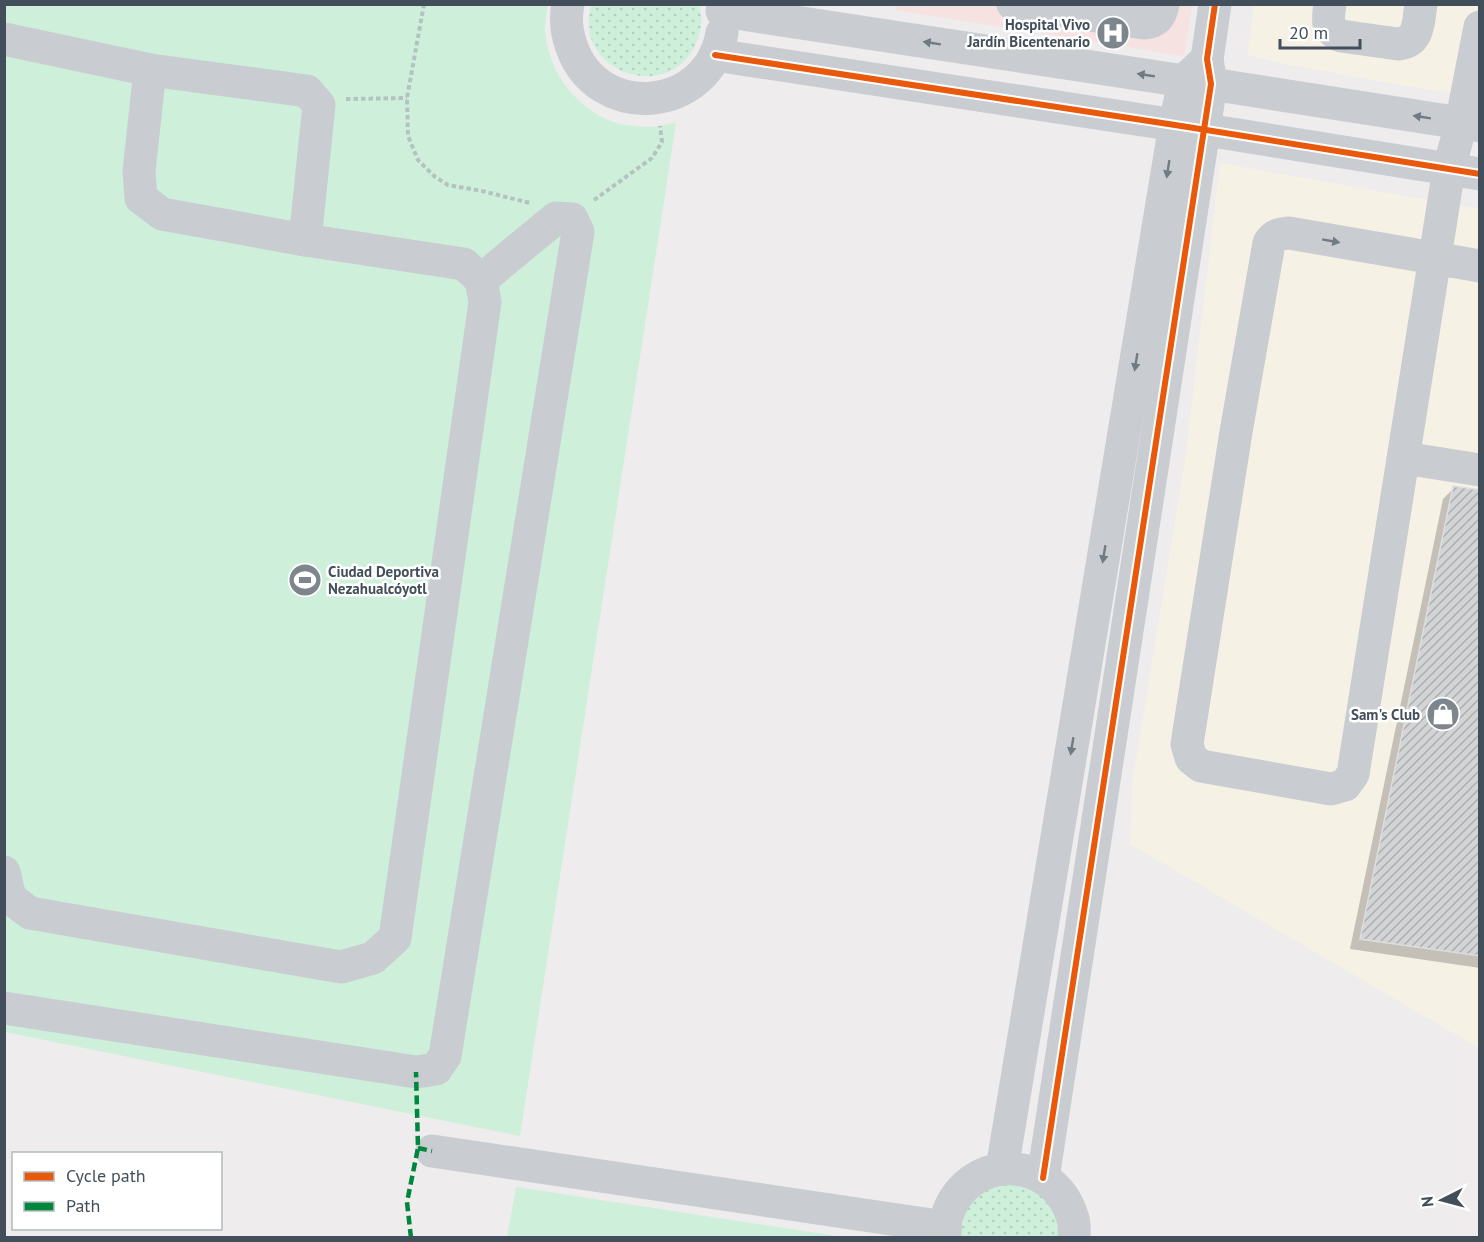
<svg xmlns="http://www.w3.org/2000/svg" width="1484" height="1242" viewBox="0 0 1484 1242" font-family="'PT Sans',sans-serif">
  <defs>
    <pattern id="grass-dots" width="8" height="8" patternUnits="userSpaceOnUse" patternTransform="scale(1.5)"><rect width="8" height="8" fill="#cef0da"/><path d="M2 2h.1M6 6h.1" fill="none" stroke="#b2d0bd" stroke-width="1.8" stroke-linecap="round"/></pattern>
    <pattern id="building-hatch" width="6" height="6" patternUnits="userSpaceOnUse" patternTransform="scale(1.5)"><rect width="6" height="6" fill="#d3d4d5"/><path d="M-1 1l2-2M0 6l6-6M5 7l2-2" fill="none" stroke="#adaeb0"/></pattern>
  </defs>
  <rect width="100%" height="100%" fill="#eeecec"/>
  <g fill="#f6f1e5">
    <path d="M 1254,5 L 1479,5 L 1479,99 L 1285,64 L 1247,55 Z"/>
    <path d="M 1220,163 L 1479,209 L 1479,1048 L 1130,844 L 1132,784 L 1185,460 Z"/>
  </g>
  <path fill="#f6e2e0" d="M 896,4 L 1192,5 L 1184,56 L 895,10 Z"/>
  <g fill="url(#grass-dots)">
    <path d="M 591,5 L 699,5 C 703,17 702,29 697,41 C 672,106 572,73 591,5 Z"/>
    <path d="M 999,1177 L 1050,1193 L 1066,1238 L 953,1237 L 957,1211 Z"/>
  </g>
  <g fill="#cef0da">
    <path d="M 4,5 L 548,5 C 547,13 544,24 545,32 C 549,73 577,110 616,123 C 624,125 635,126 644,127 C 654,128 666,124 676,123 L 520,1136 L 5,1032 Z"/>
    <path d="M 516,1187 L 843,1237 L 507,1237 Z"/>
  </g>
  <path fill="#0003" d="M 1454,488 L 1480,491 L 1480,968 L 1350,949 L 1443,499 Z"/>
  <path fill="url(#building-hatch)" stroke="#dededf" stroke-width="1.5" d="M 1453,486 L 1480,490 L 1480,956 L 1360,939 Z"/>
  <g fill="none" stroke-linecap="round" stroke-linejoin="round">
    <g stroke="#b4c3bf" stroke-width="4" stroke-dasharray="4.5 3" stroke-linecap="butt">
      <path d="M 424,4 L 407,98 L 408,136 L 418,160 L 434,176 L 448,185 L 482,191 L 530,203"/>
      <path d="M 346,99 L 407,98"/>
      <path d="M 594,200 L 652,158 L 662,142 L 660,126"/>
    </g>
    <g stroke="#c9cdd1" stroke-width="33">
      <path d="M 568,4 C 565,18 567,33 571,45 C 597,123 709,113 722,33"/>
      <path d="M 1013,4 L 1144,23 C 1156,22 1161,16 1163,4"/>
      <path d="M 1330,4 C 1328,19 1325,29 1341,36 L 1398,44 C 1420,42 1418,22 1421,4"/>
      <path d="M 722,11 L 1184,81 L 1211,84 L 1480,126"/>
      <path d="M 1480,27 L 1461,124 L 1449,169 L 1353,774 L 1345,785 L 1331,789 L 1201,766 L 1191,758 L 1187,744 L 1236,432 L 1269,243 C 1274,235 1279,234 1289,233 L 1480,266"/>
      <path d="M 4,39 L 150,70 L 139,171 L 141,198 L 162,214 L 305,240 L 464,264 L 481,280 L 485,302 L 395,938 L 373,958 L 341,967 L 30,913 L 10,898 L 4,872"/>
      <path d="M 715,55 L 1175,125 L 1480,174"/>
      <path d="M 150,70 L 307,91 L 319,105 L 305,240"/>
      <path d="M 1404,458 L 1480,470"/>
      <path d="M 4,1008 L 416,1072 L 436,1069 L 445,1056 L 578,232 L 572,219 L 556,218 L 481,280"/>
      <path d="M 432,1151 L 945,1227"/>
      <path d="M 1002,1169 L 1175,125 L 1184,81 L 1207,59"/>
      <path d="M 1043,1178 L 1211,84 L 1207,59 L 1215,4"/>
      <path d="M 945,1238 C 945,1232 945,1225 946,1219 C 965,1152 1054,1152 1073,1219 C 1075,1225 1074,1232 1074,1238"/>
    </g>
    <g stroke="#00873e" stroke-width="4.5" stroke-dasharray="9 4.5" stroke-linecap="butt">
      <path d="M 418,1148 L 432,1151"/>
      <path d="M 411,1238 L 407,1202 L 418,1148 L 416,1072"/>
    </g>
    <defs>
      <g id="cycleway">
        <path d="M 715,55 L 1175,125 L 1480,174"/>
        <path d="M 1043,1178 L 1211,84 L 1207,59 L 1215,4"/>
      </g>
    </defs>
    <use href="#cycleway" stroke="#fff" stroke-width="10"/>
    <use href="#cycleway" stroke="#e8590c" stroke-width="6"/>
  </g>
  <defs><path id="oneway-solid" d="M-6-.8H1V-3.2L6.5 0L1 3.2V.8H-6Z" transform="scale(1.5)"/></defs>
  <g fill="#717b84">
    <use href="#oneway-solid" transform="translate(932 43) rotate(-171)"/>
    <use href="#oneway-solid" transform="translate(1146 75) rotate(-171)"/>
    <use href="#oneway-solid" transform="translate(1422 117) rotate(-171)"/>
    <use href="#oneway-solid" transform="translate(1168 169) rotate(99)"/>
    <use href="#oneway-solid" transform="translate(1331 241) rotate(10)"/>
    <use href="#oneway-solid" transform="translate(1136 362) rotate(99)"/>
    <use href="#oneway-solid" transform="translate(1104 554) rotate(99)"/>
    <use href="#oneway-solid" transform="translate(1072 746) rotate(99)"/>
  </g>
  <defs>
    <symbol id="hospital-disc" viewBox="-11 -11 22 22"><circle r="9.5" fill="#7e868d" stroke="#fff"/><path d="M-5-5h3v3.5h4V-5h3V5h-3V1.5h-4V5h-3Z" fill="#fff"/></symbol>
    <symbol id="stadium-disc" viewBox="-11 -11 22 22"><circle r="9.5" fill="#7e868d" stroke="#fff"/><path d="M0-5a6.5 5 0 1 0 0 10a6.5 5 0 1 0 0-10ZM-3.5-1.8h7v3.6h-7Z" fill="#fff"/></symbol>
    <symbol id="shop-disc" viewBox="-11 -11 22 22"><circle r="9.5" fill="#7e868d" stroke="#fff"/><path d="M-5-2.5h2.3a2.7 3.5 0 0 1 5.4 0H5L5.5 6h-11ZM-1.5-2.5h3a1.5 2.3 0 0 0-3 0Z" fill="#fff"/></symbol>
  </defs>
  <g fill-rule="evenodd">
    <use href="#hospital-disc" x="1094" y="14" width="38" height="38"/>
    <use href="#stadium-disc" x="286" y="561" width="38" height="38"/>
    <use href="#shop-disc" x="1424" y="695" width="38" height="38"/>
  </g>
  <g text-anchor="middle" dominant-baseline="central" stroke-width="5" stroke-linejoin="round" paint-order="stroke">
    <g font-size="15" font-weight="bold" fill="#424f5a" stroke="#fff" text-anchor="end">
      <text x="1090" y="24">Hospital Vivo<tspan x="1090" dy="17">Jardín Bicentenario</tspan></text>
      <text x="328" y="571" text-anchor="start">Ciudad Deportiva<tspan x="328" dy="17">Nezahualcóyotl</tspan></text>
      <text x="1420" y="714">Sam's Club</text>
    </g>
  </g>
  <rect width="1484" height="1242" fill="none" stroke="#424f5a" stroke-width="12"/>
  <rect x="12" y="1152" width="210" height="78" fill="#ffffff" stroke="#b3b9bd" stroke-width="1.5"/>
  <rect x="24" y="1172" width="30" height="9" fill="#e8590c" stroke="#b3b9bd" stroke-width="1.5"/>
  <text x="66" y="1182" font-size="18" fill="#424f5a">Cycle path</text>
  <rect x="24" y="1202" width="30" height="9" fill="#00873e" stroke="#b3b9bd" stroke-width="1.5"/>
  <text x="66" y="1212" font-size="18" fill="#424f5a">Path</text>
  <g transform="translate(1442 1200) rotate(264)" stroke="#ffffff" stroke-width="4.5" paint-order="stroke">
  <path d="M0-4.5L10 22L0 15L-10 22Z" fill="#424f5a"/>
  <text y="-9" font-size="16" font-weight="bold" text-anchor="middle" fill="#424f5a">N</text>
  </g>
  <path d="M1280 39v9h80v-9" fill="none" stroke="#424f5a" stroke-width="3"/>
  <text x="1289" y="39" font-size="18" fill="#424f5a" stroke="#ffffff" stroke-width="4.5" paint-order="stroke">20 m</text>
</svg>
